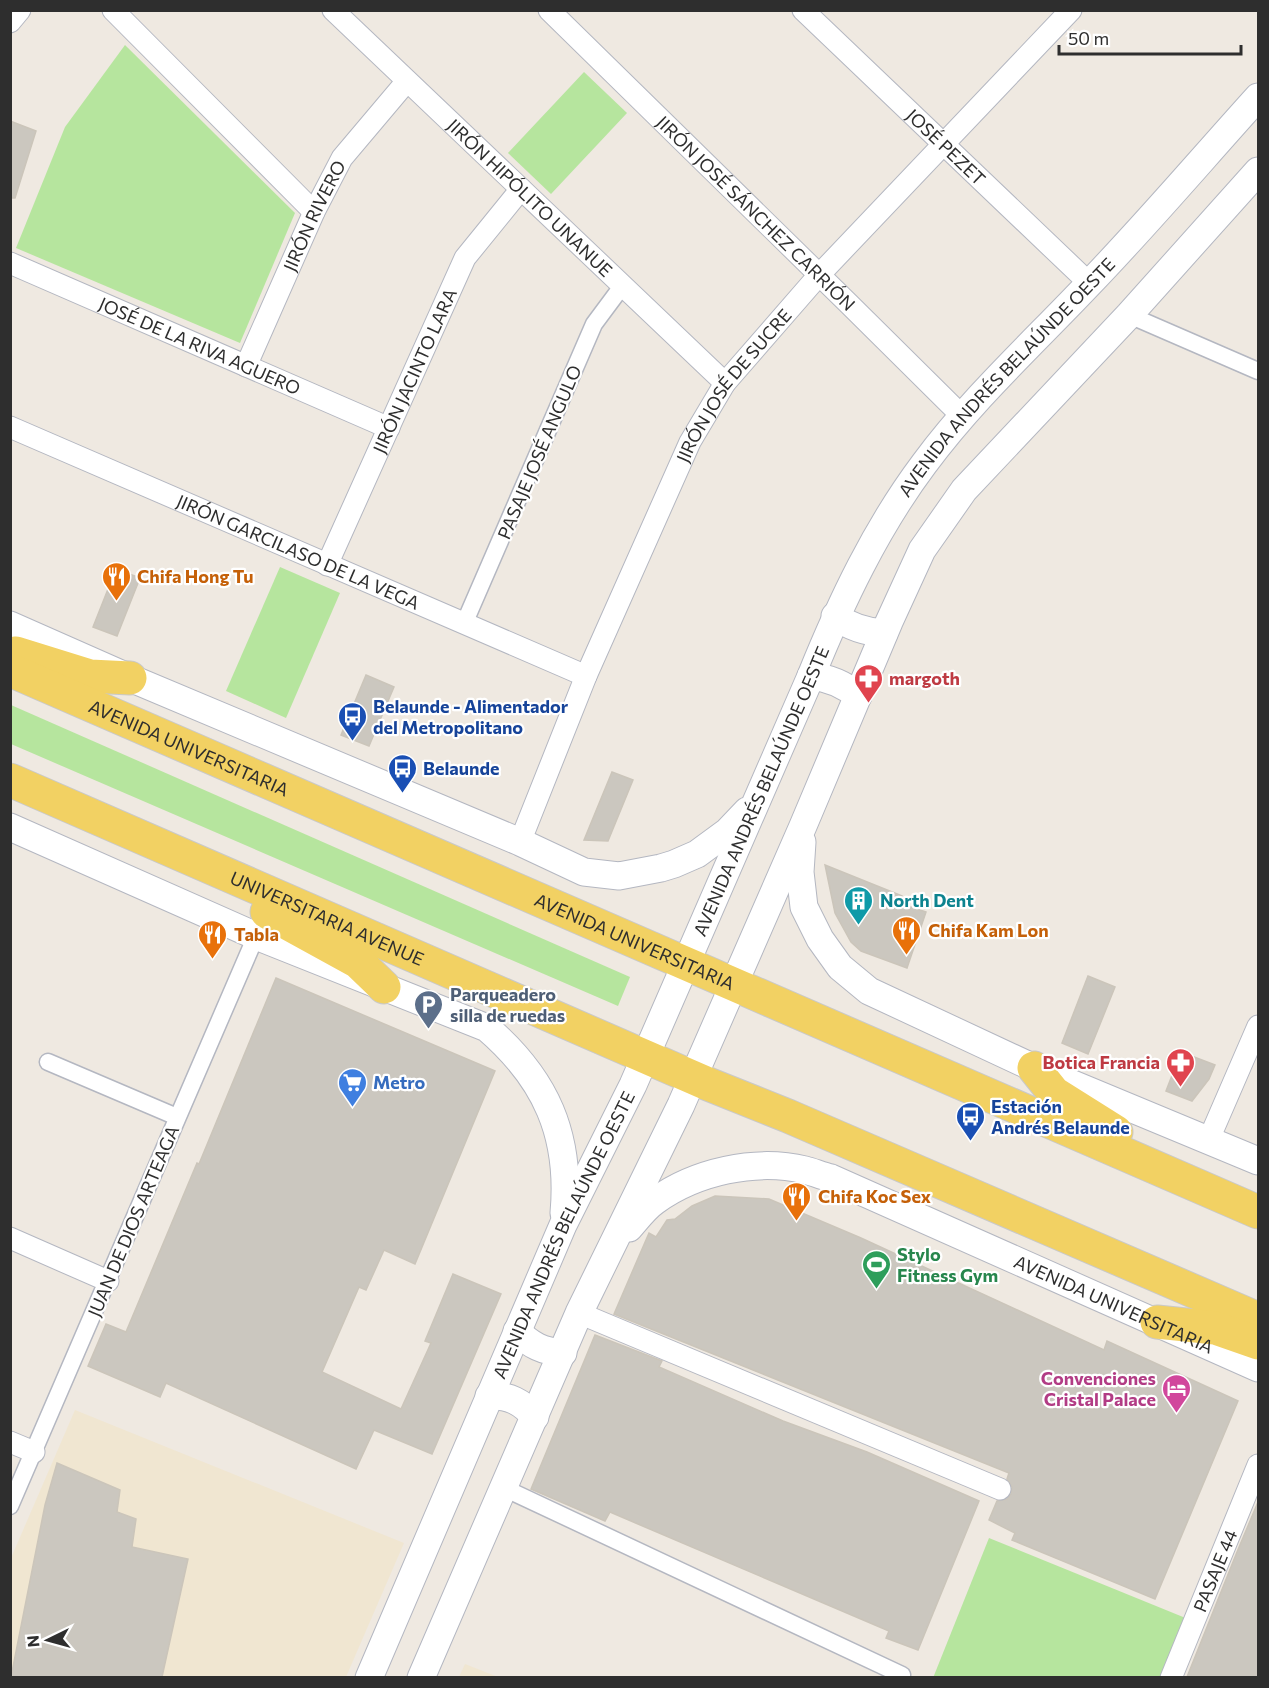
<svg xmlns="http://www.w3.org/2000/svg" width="1269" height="1688" viewBox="0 0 1269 1688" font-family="Commissioner,sans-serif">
  <rect width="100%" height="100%" fill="#efe9e1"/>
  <g fill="#f0e6d1">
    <path d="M 75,1410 L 404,1543 L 346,1677 L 11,1678 L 11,1558 Z"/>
    <path d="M 465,1664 L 498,1677 L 459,1677 Z"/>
  </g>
  <g fill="#b6e59e">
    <path d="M 125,45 L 295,213 L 240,343 L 16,248 L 65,127 Z"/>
    <path d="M 584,72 L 627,113 L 551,194 L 508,153 Z"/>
    <path d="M 280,567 L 340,593 L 286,718 L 226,691 Z"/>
    <path d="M 11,705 L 630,977 L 618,1006 L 11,744 Z"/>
    <path d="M 989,1538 L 1188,1619 L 1164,1677 L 933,1678 Z"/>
  </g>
  <g fill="#cbc7bf" stroke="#cbc5ba" stroke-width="1.5">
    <path d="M 10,121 L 36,131 L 15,198 L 10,198 Z"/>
    <path d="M 116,569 L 140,578 L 117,636 L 93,627 Z"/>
    <path d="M 366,675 L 394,687 L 369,746 L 341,735 Z"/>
    <path d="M 612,772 L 633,780 L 608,841 L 584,840 Z"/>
    <path d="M 825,865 L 902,896 L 899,903 L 926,912 L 907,968 L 861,951 L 851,942 L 835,913 Z"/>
    <path d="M 1088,976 L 1115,987 L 1088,1054 L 1062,1043 Z"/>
    <path d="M 276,978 L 495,1071 L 415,1264 L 384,1250 L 366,1290 L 359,1287 L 322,1372 L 401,1409 L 431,1343 L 425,1341 L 453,1274 L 501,1294 L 432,1454 L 374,1430 L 356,1469 L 166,1383 L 160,1397 L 88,1366 L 106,1324 L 126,1332 L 197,1163 L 199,1164 Z"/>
    <path d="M 1181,1052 L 1215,1065 L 1209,1079 L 1192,1101 L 1166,1091 Z"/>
    <path d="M 715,1196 L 769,1199 L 861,1238 L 1104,1350 L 1107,1341 L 1238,1401 L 1155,1599 L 1012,1540 L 1015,1533 L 989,1520 L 997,1501 L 1007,1499 L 1011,1494 L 1012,1487 L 1007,1479 L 1009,1473 L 614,1314 L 649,1233 L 656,1237 L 667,1220 L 675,1219 L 692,1206 Z"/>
    <path d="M 595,1335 L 662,1361 L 659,1367 L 783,1421 L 867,1452 L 979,1501 L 918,1650 L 886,1638 L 889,1631 L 638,1524 L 610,1512 L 605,1521 L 531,1489 Z"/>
    <path d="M 57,1463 L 120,1490 L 117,1512 L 136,1519 L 132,1547 L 188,1559 L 162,1677 L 11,1677 L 45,1505 Z"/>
    <path d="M 1258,1502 L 1258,1677 L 1187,1677 L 1237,1552 Z"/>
  </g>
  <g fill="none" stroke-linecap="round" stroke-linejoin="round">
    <defs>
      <g id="pedestrian">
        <path d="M 1129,315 L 1258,371"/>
        <path d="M 464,624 L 594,324 L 623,285"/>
        <path d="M 48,1062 L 177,1117"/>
        <path d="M 504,1488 L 902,1675"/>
        <path d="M 10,1506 L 256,936"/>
      </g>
      <g id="minor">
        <path d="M 113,10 L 314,212"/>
        <path id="s1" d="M 333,10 L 725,383"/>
        <path id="s2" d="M 549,10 L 849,304 L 962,416"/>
        <path id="s3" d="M 803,10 L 1089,283"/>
        <path d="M 10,22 L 20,10"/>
        <path id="s4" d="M 10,263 L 389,428"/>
        <path id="s5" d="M 246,366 L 314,212 L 342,158 L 407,81"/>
        <path id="s6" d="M 10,427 L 586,676"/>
        <path id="s7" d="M 327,565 L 465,258 L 521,189"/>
        <path id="s8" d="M 520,842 L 586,676 L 690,442 L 725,383 L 819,275 L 1071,10"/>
        <path d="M 1209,1139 L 1258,1026"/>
        <path d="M 10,1238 L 108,1281"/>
        <path d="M 579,1313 L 1000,1489"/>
        <path d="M 10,1442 L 34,1452"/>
        <path id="s9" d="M 1171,1678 L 1258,1465"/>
      </g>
      <g id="tertiary">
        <path d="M 835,616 C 850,627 865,632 884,633"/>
        <path d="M 10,625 L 130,678 L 520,842 L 584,872 L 619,876 L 661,868 L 674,864 L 697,854 L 727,832 L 747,811"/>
        <path d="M 811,676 C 830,678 844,684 858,696"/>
        <path d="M 10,827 L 256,936 L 487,1028 C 546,1079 571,1135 564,1213"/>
        <path d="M 802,842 L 800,872 L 804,907 L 820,939 L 840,967 L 869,991 L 1034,1068 L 1258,1161"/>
        <path id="s10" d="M 629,1228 C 637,1219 645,1208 655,1201 C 695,1172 755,1158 805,1170 C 813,1172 822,1176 831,1178 L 1258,1368"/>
        <path d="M 517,1331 C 531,1346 543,1351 563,1353"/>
        <path d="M 489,1396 C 509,1395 522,1402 535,1417"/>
        <path id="s11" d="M 369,1678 L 563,1225 L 633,1085 L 811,676 C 841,602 876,528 924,464 C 972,399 1032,344 1087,286 C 1146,225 1201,160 1258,97"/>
        <path d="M 421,1678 L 579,1313 L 681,1105 L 803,826 L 889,622 L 922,550 L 964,490 L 1129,315 L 1258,171"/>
      </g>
      <g id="primary">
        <path d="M 16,653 L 90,676 L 130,678"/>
        <path id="s12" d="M 10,670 L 1258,1212"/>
        <path id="s13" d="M 10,780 L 708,1084 L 788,1116 L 1258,1319"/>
        <path d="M 267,912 L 358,962 L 384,987"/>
        <path d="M 1034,1068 L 1054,1093 L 1116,1132"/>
        <path d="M 1157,1322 L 1215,1328 L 1258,1343"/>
      </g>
    </defs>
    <use href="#pedestrian" stroke="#b4b7c1" stroke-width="19"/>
    <use href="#minor" stroke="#b4b7c1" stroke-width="23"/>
    <use href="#tertiary" stroke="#b4b7c1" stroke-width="29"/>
    <use href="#primary" stroke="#c9c9c9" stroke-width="35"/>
    <use href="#pedestrian" stroke="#fff" stroke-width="16"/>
    <use href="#minor" stroke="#fff" stroke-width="21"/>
    <use href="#tertiary" stroke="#fff" stroke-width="27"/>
    <use href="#primary" stroke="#f2d163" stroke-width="33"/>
  </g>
  <defs>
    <symbol id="restaurant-pin" viewBox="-11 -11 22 30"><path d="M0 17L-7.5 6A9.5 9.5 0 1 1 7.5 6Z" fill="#e8710a" stroke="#fff"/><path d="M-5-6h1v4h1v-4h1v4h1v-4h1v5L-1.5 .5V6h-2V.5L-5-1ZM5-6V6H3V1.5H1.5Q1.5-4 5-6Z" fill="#fff"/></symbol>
    <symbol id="pharmacy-pin" viewBox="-11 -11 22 30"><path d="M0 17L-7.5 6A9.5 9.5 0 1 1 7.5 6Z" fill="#e0444e" stroke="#fff"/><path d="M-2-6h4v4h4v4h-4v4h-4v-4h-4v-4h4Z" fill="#fff"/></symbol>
    <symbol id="bus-pin" viewBox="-11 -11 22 30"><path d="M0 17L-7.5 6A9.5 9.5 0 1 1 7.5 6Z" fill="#1a4fb4" stroke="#fff"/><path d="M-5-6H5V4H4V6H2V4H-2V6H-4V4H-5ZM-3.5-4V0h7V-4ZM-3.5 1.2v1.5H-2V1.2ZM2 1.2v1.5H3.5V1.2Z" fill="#fff"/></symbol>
    <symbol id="building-pin" viewBox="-11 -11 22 30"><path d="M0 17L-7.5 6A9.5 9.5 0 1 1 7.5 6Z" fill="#0f9aa8" stroke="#fff"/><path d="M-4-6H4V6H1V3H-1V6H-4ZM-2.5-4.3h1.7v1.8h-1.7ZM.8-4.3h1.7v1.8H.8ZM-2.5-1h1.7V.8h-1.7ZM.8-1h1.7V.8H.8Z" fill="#fff"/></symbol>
    <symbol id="parking-pin" viewBox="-11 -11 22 30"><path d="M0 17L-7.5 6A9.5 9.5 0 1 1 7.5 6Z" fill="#5c6f8a" stroke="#fff"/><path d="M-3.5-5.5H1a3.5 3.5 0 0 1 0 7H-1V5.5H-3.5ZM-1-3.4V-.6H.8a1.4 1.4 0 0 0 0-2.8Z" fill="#fff"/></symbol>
    <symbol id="supermarket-pin" viewBox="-11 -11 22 30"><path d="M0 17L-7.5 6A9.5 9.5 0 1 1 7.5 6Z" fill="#3f7fe0" stroke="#fff"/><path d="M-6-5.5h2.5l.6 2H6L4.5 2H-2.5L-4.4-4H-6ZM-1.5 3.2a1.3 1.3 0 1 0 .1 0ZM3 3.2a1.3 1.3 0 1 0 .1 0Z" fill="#fff"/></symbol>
    <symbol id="stadium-pin" viewBox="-11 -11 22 30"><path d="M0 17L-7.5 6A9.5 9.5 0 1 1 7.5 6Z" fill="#2e9e5b" stroke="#fff"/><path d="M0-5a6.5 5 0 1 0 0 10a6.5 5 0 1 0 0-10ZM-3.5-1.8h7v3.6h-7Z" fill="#fff"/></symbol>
    <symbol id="hotel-pin" viewBox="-11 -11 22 30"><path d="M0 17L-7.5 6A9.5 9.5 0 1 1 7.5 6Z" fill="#d1479c" stroke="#fff"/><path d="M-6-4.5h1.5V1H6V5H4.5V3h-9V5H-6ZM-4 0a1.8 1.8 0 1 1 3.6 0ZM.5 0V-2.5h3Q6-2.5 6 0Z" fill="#fff"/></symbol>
  </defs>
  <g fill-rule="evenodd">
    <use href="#restaurant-pin" x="100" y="560" width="33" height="45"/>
    <use href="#pharmacy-pin" x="852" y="662" width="33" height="45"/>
    <use href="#bus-pin" x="336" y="700" width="33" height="45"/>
    <use href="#bus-pin" x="386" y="752" width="33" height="45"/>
    <use href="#building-pin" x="842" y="884" width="33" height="45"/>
    <use href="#restaurant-pin" x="890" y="914" width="33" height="45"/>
    <use href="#restaurant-pin" x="196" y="918" width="33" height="45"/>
    <use href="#parking-pin" x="412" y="988" width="33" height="45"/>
    <use href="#pharmacy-pin" x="1164" y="1046" width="33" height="45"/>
    <use href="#supermarket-pin" x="336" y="1066" width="33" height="45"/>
    <use href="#bus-pin" x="954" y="1100" width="33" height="45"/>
    <use href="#restaurant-pin" x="780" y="1180" width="33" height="45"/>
    <use href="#stadium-pin" x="860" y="1248" width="33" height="45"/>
    <use href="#hotel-pin" x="1160" y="1372" width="33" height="45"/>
  </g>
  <g text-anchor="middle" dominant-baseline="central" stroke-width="4.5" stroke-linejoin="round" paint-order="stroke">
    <g font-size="18" fill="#2e2e2e" stroke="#fff">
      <text stroke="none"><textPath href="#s3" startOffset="198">JOSÉ PEZET</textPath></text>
      <text stroke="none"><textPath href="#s1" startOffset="272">JIRÓN HIPÓLITO UNANUE</textPath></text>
      <text stroke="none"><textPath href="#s2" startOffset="290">JIRÓN JOSÉ SÁNCHEZ CARRIÓN</textPath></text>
      <text stroke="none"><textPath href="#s5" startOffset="165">JIRÓN RIVERO</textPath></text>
      <text stroke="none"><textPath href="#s4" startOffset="207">JOSÉ DE LA RIVA AGUERO</textPath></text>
      <text stroke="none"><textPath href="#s7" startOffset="213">JIRÓN JACINTO LARA</textPath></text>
      <text stroke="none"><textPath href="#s11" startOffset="1456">AVENIDA ANDRÉS BELAÚNDE OESTE</textPath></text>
      <text stroke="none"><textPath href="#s8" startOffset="506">JIRÓN JOSÉ DE SUCRE</textPath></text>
      <text transform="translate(539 452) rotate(-67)">PASAJE JOSÉ ANGULO</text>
      <text stroke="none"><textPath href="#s6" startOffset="314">JIRÓN GARCILASO DE LA VEGA</textPath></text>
      <text stroke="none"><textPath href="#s12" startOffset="195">AVENIDA UNIVERSITARIA</textPath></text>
      <text stroke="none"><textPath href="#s11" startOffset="970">AVENIDA ANDRÉS BELAÚNDE OESTE</textPath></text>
      <text stroke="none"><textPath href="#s13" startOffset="346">UNIVERSITARIA AVENUE</textPath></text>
      <text stroke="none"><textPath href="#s12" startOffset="681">AVENIDA UNIVERSITARIA</textPath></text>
      <text transform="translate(133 1221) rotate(-67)">JUAN DE DIOS ARTEAGA</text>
      <text stroke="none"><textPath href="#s11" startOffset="484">AVENIDA ANDRÉS BELAÚNDE OESTE</textPath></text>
      <text stroke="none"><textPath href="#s10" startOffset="532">AVENIDA UNIVERSITARIA</textPath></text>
      <text stroke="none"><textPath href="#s9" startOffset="116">PASAJE 44</textPath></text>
    </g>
    <g font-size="18" font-weight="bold" fill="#c56008" stroke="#fff" text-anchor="start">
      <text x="137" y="576">Chifa Hong Tu</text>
      <text x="928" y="930">Chifa Kam Lon</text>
      <text x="234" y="934">Tabla</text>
      <text x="818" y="1196">Chifa Koc Sex</text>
    </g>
    <g font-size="18" font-weight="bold" fill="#be3a42" stroke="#fff" text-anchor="start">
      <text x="889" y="678">margoth</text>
      <text x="1160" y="1062" text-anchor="end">Botica Francia</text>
    </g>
    <g font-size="18" font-weight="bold" fill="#164399" stroke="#fff" text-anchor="start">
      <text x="373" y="706">Belaunde - Alimentador<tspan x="373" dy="21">del Metropolitano</tspan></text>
      <text x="423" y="768">Belaunde</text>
      <text x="991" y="1106">Estación<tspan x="991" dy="21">Andrés Belaunde</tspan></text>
    </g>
    <g font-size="18" font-weight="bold" fill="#0d838f" stroke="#fff" text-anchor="start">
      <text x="880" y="900">North Dent</text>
    </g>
    <g font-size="18" font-weight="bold" fill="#4e5e75" stroke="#fff" text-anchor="start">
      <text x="450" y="994">Parqueadero<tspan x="450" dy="21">silla de ruedas</tspan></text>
    </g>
    <g font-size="18" font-weight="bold" fill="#366cbe" stroke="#fff" text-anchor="start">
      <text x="373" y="1082">Metro</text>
    </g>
    <g font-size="18" font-weight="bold" fill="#27864d" stroke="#fff" text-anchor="start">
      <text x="897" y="1254">Stylo<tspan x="897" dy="21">Fitness Gym</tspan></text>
    </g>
    <g font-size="18" font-weight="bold" fill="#b23c85" stroke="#fff" text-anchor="end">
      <text x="1156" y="1378">Convenciones<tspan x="1156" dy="21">Cristal Palace</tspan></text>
    </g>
  </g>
  <rect width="1269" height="1688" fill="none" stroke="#2e2e2e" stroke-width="24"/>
  <g transform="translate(48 1640) rotate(265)" stroke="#ffffff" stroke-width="4.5" paint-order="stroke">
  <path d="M0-4.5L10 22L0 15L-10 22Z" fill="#2e2e2e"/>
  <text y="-9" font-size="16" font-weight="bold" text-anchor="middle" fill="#2e2e2e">N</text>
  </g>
  <path d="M1059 45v9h182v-9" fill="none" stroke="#2e2e2e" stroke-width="3"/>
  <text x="1068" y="45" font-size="18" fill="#2e2e2e" stroke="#ffffff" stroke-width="4.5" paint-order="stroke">50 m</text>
</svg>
